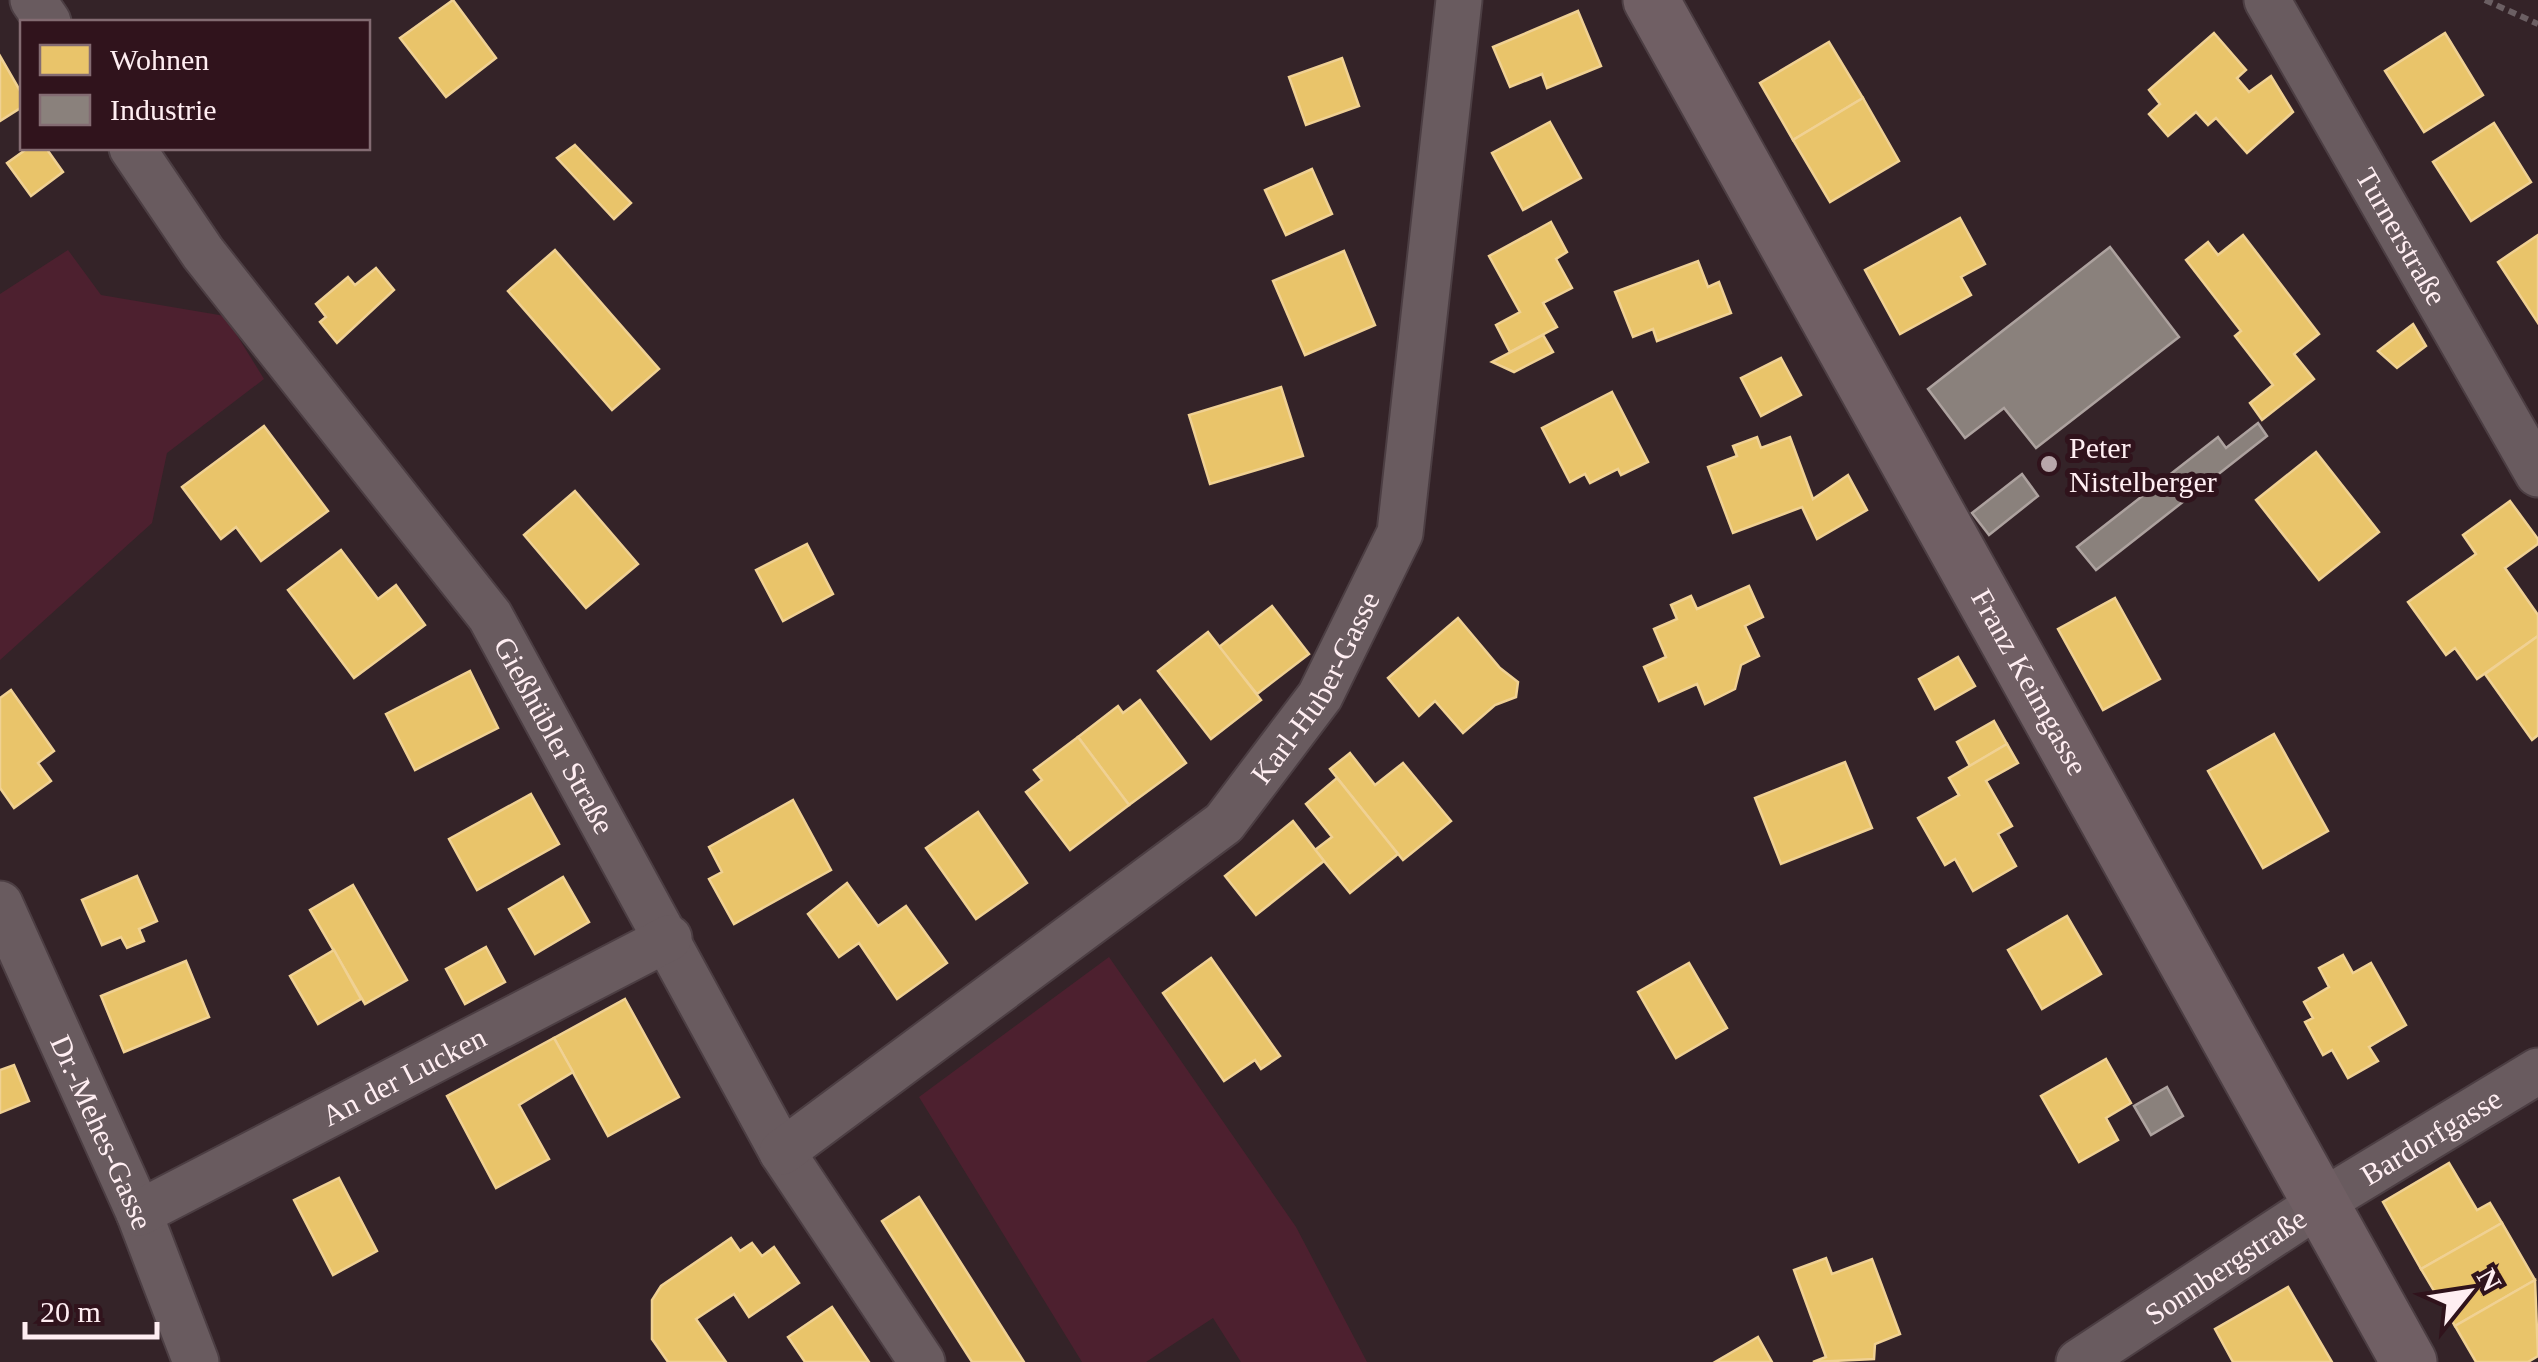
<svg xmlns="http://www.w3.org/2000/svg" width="2538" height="1362" viewBox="0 0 2538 1362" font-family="Georgia,serif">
  <rect width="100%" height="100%" fill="#342328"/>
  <g fill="#4d202f">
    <path d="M 68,250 L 101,295 L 225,316 L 264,379 L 167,453 L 152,523 L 0,660 L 0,294 Z"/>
    <path d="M 1109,957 L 1296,1227 L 1367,1362 L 1241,1362 L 1213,1318 L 1146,1362 L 1082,1362 L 919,1097 Z"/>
  </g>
  <g fill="#e9c46a" stroke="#f0d193" stroke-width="2.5">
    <path d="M 453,0 L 496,58 L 446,97 L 400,38 Z"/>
    <path d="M 1578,11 L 1601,66 L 1547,88 L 1542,74 L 1510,87 L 1493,47 Z"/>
    <path d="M 2214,33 L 2246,70 L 2237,78 L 2249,92 L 2271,76 L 2293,112 L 2247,153 L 2216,118 L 2208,125 L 2196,112 L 2168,136 L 2149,114 L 2160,104 L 2149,90 Z"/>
    <path d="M 2445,33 L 2483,95 L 2424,132 L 2385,71 Z"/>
    <path d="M 1829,42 L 1863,98 L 1793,140 L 1760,83 Z"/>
    <path d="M 0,56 L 22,94 L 22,107 L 0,121 Z"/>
    <path d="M 1342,58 L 1359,106 L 1306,125 L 1289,77 Z"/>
    <path d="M 1863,98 L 1899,161 L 1830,202 L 1793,140 Z"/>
    <path d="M 1550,122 L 1581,178 L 1523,210 L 1492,153 Z"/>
    <path d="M 2494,123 L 2531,182 L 2471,221 L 2433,162 Z"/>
    <path d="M 575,145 L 631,203 L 614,219 L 557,158 Z"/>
    <path d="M 28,148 L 46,148 L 63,172 L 31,196 L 7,163 Z"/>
    <path d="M 1312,169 L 1332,214 L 1286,235 L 1265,190 Z"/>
    <path d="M 1960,218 L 1985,264 L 1961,277 L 1971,295 L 1900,334 L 1865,270 Z"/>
    <path d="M 1551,222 L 1567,252 L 1556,259 L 1572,288 L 1543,303 L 1557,327 L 1510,352 L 1496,325 L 1520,312 L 1489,256 Z"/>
    <path d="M 2243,235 L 2319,334 L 2294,354 L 2314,379 L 2262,420 L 2250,403 L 2273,385 L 2235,336 L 2241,331 L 2186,260 L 2208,242 L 2218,255 Z"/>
    <path d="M 2538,235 L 2538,323 L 2498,262 Z"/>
    <path d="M 555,250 L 659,369 L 612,410 L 508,291 Z"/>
    <path d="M 1344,251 L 1375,325 L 1305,355 L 1273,281 Z"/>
    <path d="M 1698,261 L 1708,287 L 1719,282 L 1731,313 L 1657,341 L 1653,329 L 1633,337 L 1615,292 Z"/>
    <path d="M 376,268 L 394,290 L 337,343 L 320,322 L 326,317 L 316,304 L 348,277 L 355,285 Z"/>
    <path d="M 2413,324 L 2426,346 L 2397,368 L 2378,351 Z"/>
    <path d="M 1543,335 L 1553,352 L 1514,372 L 1492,362 Z"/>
    <path d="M 1781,358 L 1801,395 L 1761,416 L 1741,378 Z"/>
    <path d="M 1281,387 L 1303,456 L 1210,484 L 1189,415 Z"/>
    <path d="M 1612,392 L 1648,462 L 1621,475 L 1618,469 L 1590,483 L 1585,474 L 1570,482 L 1542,428 Z"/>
    <path d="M 264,426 L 328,511 L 261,561 L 236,527 L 221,539 L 182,487 Z"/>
    <path d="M 1757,437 L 1761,448 L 1790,437 L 1813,499 L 1848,475 L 1867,510 L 1817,539 L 1802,507 L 1733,533 L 1708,467 L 1737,456 L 1733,446 Z"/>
    <path d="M 2316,452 L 2379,532 L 2319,580 L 2256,500 Z"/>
    <path d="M 575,491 L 638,564 L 586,608 L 524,535 Z"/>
    <path d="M 2510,501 L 2538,539 L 2538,544 L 2505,568 L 2538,615 L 2538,636 L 2477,679 L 2455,648 L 2446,655 L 2408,602 L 2476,554 L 2463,535 Z"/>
    <path d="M 807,544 L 833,594 L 783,621 L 756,570 Z"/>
    <path d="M 341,550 L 378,599 L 396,585 L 425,625 L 354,678 L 288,590 Z"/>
    <path d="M 1749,586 L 1763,617 L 1745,626 L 1759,656 L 1741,665 L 1735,689 L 1705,704 L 1697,684 L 1659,701 L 1644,667 L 1666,657 L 1654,629 L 1677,619 L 1671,605 L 1691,596 L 1697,609 Z"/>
    <path d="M 2115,598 L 2160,679 L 2103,710 L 2058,629 Z"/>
    <path d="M 1272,606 L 1309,654 L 1257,694 L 1219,647 Z"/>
    <path d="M 1458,618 L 1500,668 L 1518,682 L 1516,697 L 1495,705 L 1463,733 L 1435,701 L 1419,716 L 1388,678 Z"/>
    <path d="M 1208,632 L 1261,700 L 1211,739 L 1158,671 Z"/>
    <path d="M 2538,636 L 2538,735 L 2532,740 L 2485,674 Z"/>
    <path d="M 1958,657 L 1975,686 L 1935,709 L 1919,679 Z"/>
    <path d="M 470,671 L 498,728 L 415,770 L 386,714 Z"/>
    <path d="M 11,690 L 54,751 L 38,763 L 51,781 L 14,808 L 0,788 L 0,698 Z"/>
    <path d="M 1140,700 L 1186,763 L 1129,805 L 1078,737 L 1118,706 L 1123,713 Z"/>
    <path d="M 1994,721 L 2007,744 L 1970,766 L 1957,742 Z"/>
    <path d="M 2274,734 L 2328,831 L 2263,868 L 2208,771 Z"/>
    <path d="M 1078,737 L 1129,805 L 1070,850 L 1026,792 L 1042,780 L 1034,770 Z"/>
    <path d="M 2007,744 L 2018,763 L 1986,781 L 2012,826 L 1998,834 L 2016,866 L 1973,891 L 1955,859 L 1945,865 L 1918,818 L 1959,795 L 1949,778 Z"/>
    <path d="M 1350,753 L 1375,785 L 1403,763 L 1451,821 L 1403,860 L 1330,769 Z"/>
    <path d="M 1845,762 L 1872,828 L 1781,864 L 1755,798 Z"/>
    <path d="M 1337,778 L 1398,854 L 1350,893 L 1315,850 L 1332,837 L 1306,804 Z"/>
    <path d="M 531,794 L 559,844 L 477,890 L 449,839 Z"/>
    <path d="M 793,800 L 831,870 L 734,924 L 709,879 L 722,872 L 709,847 Z"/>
    <path d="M 978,812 L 1027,883 L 976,919 L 926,848 Z"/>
    <path d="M 1293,821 L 1324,861 L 1256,915 L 1225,876 Z"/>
    <path d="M 137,876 L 157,921 L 139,929 L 144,941 L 127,948 L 121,937 L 102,945 L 82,900 Z"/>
    <path d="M 563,877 L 589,922 L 535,954 L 509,909 Z"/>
    <path d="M 847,883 L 878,926 L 906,906 L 947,963 L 897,999 L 859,943 L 839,957 L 808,914 Z"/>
    <path d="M 353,885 L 407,980 L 365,1004 L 310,910 Z"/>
    <path d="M 2067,916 L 2101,974 L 2042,1009 L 2008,950 Z"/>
    <path d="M 486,947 L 505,982 L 465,1004 L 446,969 Z"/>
    <path d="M 334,950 L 361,999 L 318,1024 L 290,976 Z"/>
    <path d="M 2343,955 L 2353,973 L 2371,963 L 2406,1025 L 2369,1047 L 2378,1061 L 2348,1078 L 2332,1050 L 2323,1055 L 2305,1022 L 2313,1018 L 2304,1002 L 2329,987 L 2319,968 Z"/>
    <path d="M 1211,958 L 1280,1056 L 1261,1069 L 1255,1060 L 1224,1081 L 1163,993 Z"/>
    <path d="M 186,961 L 209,1017 L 124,1052 L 101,996 Z"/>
    <path d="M 1689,963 L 1727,1028 L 1676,1058 L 1638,992 Z"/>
    <path d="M 625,999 L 679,1097 L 608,1136 L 554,1038 Z"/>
    <path d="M 554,1038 L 573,1072 L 519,1105 L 549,1159 L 496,1188 L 447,1096 Z"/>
    <path d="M 2106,1059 L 2131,1103 L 2106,1118 L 2118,1140 L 2079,1162 L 2041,1096 Z"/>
    <path d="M 14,1065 L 29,1101 L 0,1113 L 0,1070 Z"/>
    <path d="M 2449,1163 L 2477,1210 L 2490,1203 L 2502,1223 L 2421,1269 L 2383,1202 Z"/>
    <path d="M 339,1178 L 377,1251 L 333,1275 L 294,1200 Z"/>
    <path d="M 919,1197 L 1024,1362 L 972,1362 L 882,1221 Z"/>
    <path d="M 2502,1223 L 2535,1280 L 2455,1326 L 2421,1269 Z"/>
    <path d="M 731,1238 L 740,1251 L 752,1243 L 762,1256 L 774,1247 L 799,1283 L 749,1317 L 734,1294 L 696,1319 L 726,1362 L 668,1362 L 652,1339 L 652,1300 L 661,1286 Z"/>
    <path d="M 1826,1258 L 1832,1274 L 1872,1259 L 1900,1334 L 1875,1344 L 1874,1359 L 1813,1362 L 1826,1357 L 1794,1270 Z"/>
    <path d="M 2535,1280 L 2538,1356 L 2528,1362 L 2476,1362 L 2455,1326 Z"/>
    <path d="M 2288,1287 L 2332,1362 L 2233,1362 L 2215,1329 Z"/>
    <path d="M 832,1307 L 869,1362 L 805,1362 L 788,1337 Z"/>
    <path d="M 1758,1337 L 1772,1362 L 1715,1362 Z"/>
  </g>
  <g fill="#8a817c" stroke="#ada29f" stroke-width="2.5">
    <path d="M 2110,247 L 2179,337 L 2036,448 L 2004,408 L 1965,438 L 1928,389 Z"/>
    <path d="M 2258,423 L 2267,436 L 2096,570 L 2077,547 L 2218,437 L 2226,448 Z"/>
    <path d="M 2022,474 L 2038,496 L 1989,535 L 1972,513 Z"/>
    <path d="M 2167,1087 L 2183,1116 L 2151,1135 L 2134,1106 Z"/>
  </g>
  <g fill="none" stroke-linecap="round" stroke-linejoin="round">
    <defs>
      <g id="minor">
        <path d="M 33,0 L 48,22"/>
        <path id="s1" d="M 2267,0 L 2538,474"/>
        <path id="s2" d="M 132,148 L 203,253 L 490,616 L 782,1152 L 922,1362"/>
        <path id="s3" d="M 0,904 L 139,1213 L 196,1362"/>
        <path id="s4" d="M 782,1152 L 1224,823 L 1320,696 L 1400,533 L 1459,0"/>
        <path id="s5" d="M 139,1213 L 669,938"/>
        <path id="s6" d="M 2079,1362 L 2322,1202 L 2538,1071"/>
      </g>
      <g id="major">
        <path id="s7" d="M 1651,0 L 2409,1362"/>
      </g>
    </defs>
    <use href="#minor" stroke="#4c3e43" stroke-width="49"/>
    <use href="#major" stroke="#4c3e43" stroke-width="59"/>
    <path stroke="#6b5f63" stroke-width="6" stroke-dasharray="8 5" stroke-linecap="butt" d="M 2485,0 L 2538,24"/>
    <use href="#minor" stroke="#695b5f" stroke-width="45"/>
    <use href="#major" stroke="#705f64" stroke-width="55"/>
  </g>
  <circle fill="#b8a7ab" stroke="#30131c" stroke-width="4" cx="2049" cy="464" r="10"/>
  <g text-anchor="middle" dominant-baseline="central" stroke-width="10" stroke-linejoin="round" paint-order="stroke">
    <g font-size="30" fill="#ffeef2" stroke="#30131c">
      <text stroke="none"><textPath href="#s1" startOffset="272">Turnerstraße</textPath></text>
      <text stroke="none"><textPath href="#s7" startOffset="780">Franz Keimgasse</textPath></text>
      <text stroke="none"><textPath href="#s4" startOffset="715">Karl-Huber-Gasse</textPath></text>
      <text stroke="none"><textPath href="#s2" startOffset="725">Gießhübler Straße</textPath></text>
      <text stroke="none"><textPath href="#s5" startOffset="298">An der Lucken</textPath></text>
      <text stroke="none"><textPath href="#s3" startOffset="250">Dr.-Mehes-Gasse</textPath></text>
      <text stroke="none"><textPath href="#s6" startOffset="418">Bardorfgasse</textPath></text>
      <text stroke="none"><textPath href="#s6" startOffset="175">Sonnbergstraße</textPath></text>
    </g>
    <g font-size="30" fill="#ffeef2" stroke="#30131c" text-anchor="start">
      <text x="2069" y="447">Peter<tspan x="2069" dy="34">Nistelberger</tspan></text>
    </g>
  </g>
  <rect x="20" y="20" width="350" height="130" fill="#30131c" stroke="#836b72" stroke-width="2.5"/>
  <rect x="40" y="45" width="50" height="30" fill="#e9c46a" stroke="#836b72" stroke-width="2.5"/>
  <text x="110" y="70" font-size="30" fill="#ffeef2">Wohnen</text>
  <rect x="40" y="95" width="50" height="30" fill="#8a817c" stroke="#836b72" stroke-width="2.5"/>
  <text x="110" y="120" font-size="30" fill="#ffeef2">Industrie</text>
  <g transform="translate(2468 1292) rotate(60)" stroke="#30131c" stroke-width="8" paint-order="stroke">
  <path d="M0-8L18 38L0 25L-18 38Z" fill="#ffeef2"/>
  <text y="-15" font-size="28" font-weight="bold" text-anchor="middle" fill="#ffeef2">N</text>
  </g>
  <path d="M25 1322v15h132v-15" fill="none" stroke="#ffeef2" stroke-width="5"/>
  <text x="40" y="1322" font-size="30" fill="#ffeef2" stroke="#30131c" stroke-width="8" paint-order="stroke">20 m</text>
</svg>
